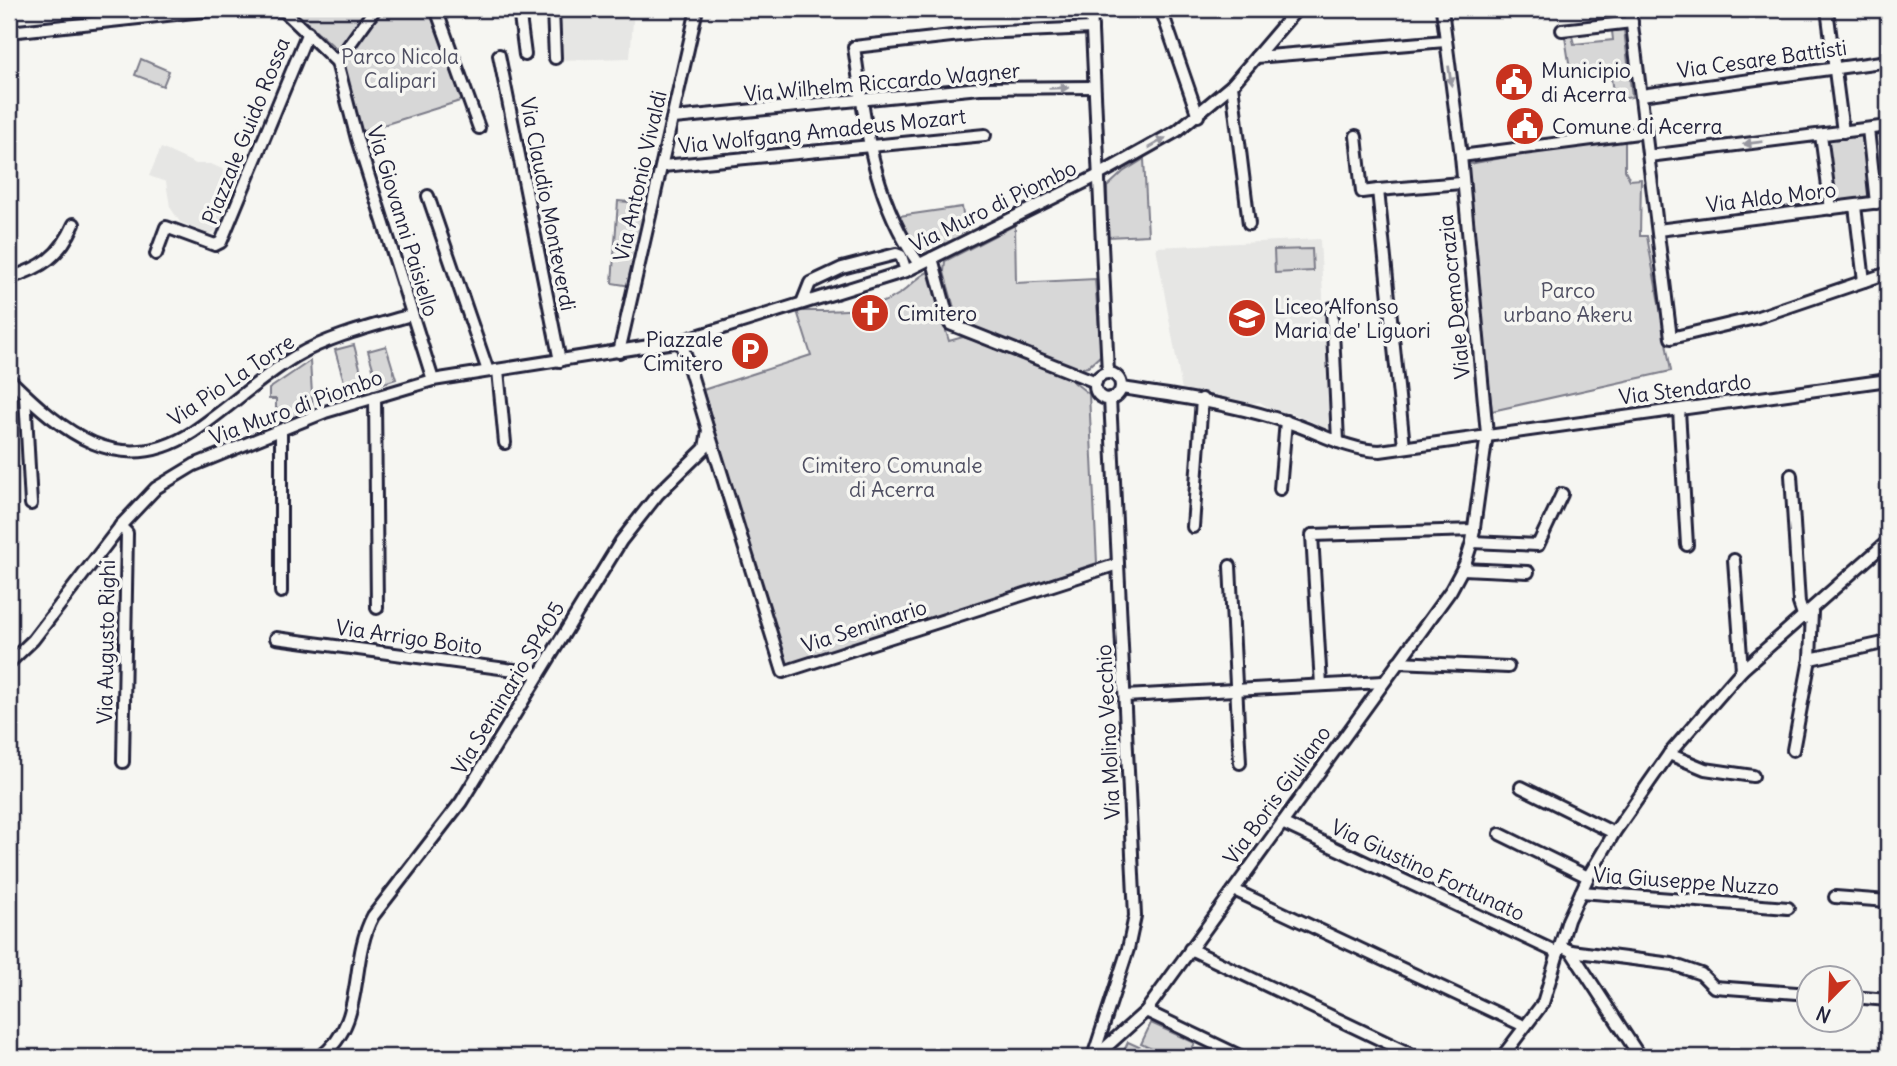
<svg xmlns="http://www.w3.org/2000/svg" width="1897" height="1066" viewBox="0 0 1897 1066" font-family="Delius,sans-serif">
  <rect width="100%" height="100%" fill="#f6f6f2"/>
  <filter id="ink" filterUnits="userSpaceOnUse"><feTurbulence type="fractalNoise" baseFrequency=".0143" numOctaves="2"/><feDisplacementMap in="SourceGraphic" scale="14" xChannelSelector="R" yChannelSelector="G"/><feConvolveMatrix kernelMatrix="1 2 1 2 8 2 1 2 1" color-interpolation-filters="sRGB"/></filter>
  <g filter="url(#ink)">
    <g fill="#e6e6e4">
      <path d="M 558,9 L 634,9 L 630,58 L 560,60 Z"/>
      <path d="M 161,148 L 196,164 L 211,164 L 238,176 L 216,231 L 209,234 L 180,222 L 170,207 L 166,182 L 149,176 Z"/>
      <path d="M 1320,239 L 1330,428 L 1324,431 L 1313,422 L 1288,412 L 1282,415 L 1275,412 L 1260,402 L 1248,404 L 1182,390 L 1156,247 Z"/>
    </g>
    <g fill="#d7d7d7" stroke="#7c7c89" stroke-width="2">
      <path d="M 292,9 L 369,9 L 339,51 Z"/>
      <path d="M 383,9 L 430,9 L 463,100 L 361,132 L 342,63 Z"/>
      <path d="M 1624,30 L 1632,97 L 1614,100 L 1610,70 L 1571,75 L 1565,37 L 1572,36 L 1574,44 L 1613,40 L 1612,31 Z"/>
      <path d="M 141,59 L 169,71 L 163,86 L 135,75 Z"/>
      <path d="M 1625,135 L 1625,170 L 1630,180 L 1641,179 L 1640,236 L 1647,236 L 1671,371 L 1492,411 L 1464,165 Z"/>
      <path d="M 1863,135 L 1872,201 L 1834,206 L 1825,140 Z"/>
      <path d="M 1144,159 L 1148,235 L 1108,237 L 1107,187 L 1123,172 Z"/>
      <path d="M 618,201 L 650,204 L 631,286 L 612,283 Z"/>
      <path d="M 962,207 L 966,235 L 926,254 L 914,249 L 892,217 Z"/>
      <path d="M 1015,225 L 1016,283 L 1095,279 L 1101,355 L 1088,367 L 1076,369 L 958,322 L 944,272 L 945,261 Z"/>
      <path d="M 1312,249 L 1313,271 L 1275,273 L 1274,250 Z"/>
      <path d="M 928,272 L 949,341 L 963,337 L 996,347 L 1066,376 L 1089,394 L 1097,563 L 786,667 L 703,390 L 811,355 L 797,311 C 830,311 872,313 901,293 C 911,286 917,277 928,272 Z"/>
      <path d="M 354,345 L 365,387 L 347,392 L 335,350 Z"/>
      <path d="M 386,346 L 396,379 L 378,385 L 368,351 Z"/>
      <path d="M 310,361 L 313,411 L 292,419 L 276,408 L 276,399 L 269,399 L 269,389 Z"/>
      <path d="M 1151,1023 L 1195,1043 L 1188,1057 L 1169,1057 L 1141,1044 Z"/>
      <path d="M 1128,1042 L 1161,1057 L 1121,1057 Z"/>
    </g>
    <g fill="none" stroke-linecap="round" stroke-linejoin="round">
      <defs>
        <g id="minor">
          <path d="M 267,9 L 284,11"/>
          <path d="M 436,9 L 479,128"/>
          <path d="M 519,9 L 525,55"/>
          <path d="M 553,9 L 555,58"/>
          <path d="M 1091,9 L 1108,373"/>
          <path d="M 1161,9 L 1198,116"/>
          <path d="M 1630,9 L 1671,338 L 1755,318 L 1888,273"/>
          <path d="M 1827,9 L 1843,132"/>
          <path d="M 284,11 L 337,62 L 357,139 L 433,380"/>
          <path d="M 1562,30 L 1632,22"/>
          <path d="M 9,32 L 222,9"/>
          <path d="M 499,55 L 560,361"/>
          <path d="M 1256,57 L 1445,41"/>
          <path d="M 337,62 L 375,9"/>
          <path d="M 1232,85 L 1249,224"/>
          <path d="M 1641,95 L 1888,61"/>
          <path d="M 674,118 L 980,88 L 1094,87"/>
          <path d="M 1868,129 L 1876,203"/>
          <path d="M 1821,135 L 1831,209"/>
          <path d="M 1356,136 L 1362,192 L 1378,190 L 1404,446"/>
          <path d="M 1461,156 L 1646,132"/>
          <path d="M 1649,156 L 1888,126"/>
          <path d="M 663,166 L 985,135"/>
          <path d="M 1378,190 L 1461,183"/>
          <path d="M 428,196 L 488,371"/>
          <path d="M 1855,206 L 1864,281"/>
          <path d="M 1658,230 L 1888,201"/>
          <path d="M 156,254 L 166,227 L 215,245 L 221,242 L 308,32"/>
          <path d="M 932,258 L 950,324 L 1096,382"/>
          <path d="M 919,264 C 872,197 866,127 854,47 L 978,33 L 1092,28"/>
          <path d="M 9,278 C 42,268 60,256 74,224"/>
          <path d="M 802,303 L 810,283 L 842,268 L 896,254 L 901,256 L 906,271"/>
          <path d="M 1332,308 L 1338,442"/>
          <path d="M 619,352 L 697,9"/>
          <path d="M 498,370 L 505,443"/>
          <circle cx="1108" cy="386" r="13"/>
          <path d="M 9,379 C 62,431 119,480 193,432 C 229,408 259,378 296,356 C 330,336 373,326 411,315"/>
          <path d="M 1121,388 C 1177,396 1230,404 1284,421 C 1317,431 1346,450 1380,451 L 1888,380"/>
          <path d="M 25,395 L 31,504"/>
          <path d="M 375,397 L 377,608"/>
          <path d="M 1679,410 L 1687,545"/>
          <path d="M 709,433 L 783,672 L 1118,564"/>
          <path d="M 1791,475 L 1799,603 L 1804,618"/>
          <path d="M 1280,489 L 1286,421"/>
          <path d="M 120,526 L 127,533 L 123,762"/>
          <path d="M 1193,527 L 1202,399"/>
          <path d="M 1472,542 L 1538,545 L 1562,494"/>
          <path d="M 1734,560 L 1742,670"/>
          <path d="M 1230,566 L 1240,763"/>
          <path d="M 1463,569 L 1528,572"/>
          <path d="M 281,592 L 281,431"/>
          <path d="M 1812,612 L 1810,659 L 1888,642"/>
          <path d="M 276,638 L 537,673"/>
          <path d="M 1398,662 L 1508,667"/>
          <path d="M 9,663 L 33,640 L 122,524 L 156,488 L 194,465 L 325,412 L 433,380 L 681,341 L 906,271 L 1097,176 L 1177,131 L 1232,85 L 1297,9"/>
          <path d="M 1321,685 L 1312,535 L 1474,530"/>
          <path d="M 1125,696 L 1383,682"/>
          <path d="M 1793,750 L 1810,659"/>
          <path d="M 1669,754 L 1705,769 L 1753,776"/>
          <path d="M 1521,787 L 1614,833"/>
          <path d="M 1282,823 L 1558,953"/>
          <path d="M 1500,834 L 1588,877"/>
          <path d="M 1234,890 L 1520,1024"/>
          <path d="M 1581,892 L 1788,908"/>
          <path d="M 1835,897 L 1888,901"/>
          <path d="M 1560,946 L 1571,951 L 1672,964 L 1701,974 L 1714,987 L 1810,994"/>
          <path d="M 1190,949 L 1417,1057"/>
          <path d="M 1571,951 L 1640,1057"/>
          <path d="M 1852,997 L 1888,1000"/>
          <path d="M 1146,1011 L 1242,1057"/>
          <path d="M 320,1057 C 367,1023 348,962 373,916 L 461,802 L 621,541 L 658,494 L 705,448 L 708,430 L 681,341"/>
          <path d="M 1093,1057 L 1128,949 L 1135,916 L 1110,398"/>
          <path d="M 1095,1057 L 1146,1011 L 1451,590 L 1465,564 L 1472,542 L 1487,434 L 1461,156 L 1442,9"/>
          <path d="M 1502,1057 L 1543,1003 L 1568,920 L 1588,877 L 1614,833 L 1669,754 L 1742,670 L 1888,541"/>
        </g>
      </defs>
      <use href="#minor" stroke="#22223b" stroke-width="16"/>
      <use href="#minor" stroke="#f6f6f2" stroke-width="10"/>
    </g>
    <defs><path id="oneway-solid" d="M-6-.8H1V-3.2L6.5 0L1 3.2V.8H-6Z" transform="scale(1.75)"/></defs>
    <g fill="#9797a0">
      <use href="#oneway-solid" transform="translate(1450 76) rotate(82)"/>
      <use href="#oneway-solid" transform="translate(1059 88) rotate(-2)"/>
      <use href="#oneway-solid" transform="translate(1157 143) rotate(-30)"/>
      <use href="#oneway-solid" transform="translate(1753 143) rotate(173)"/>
    </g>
  </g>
  <defs>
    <symbol id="civic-disc" viewBox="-11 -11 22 22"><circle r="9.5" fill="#c8321e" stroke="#f6f6f2"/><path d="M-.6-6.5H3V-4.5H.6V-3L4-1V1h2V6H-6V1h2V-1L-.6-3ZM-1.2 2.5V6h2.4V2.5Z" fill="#fff"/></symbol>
    <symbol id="church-disc" viewBox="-11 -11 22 22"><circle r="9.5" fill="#c8321e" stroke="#f6f6f2"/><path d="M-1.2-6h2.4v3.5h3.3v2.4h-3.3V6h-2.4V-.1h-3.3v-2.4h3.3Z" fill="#fff"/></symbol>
    <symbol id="school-disc" viewBox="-11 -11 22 22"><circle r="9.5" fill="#c8321e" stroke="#f6f6f2"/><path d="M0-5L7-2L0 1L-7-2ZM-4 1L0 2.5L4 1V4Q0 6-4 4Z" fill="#fff"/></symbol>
    <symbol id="parking-disc" viewBox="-11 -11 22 22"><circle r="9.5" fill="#c8321e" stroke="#f6f6f2"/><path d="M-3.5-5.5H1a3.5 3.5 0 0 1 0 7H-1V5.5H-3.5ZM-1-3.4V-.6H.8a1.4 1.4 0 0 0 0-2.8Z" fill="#fff"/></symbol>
  </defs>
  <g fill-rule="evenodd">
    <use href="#civic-disc" x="1492" y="60" width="44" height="44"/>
    <use href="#civic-disc" x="1503" y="104" width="44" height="44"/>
    <use href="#church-disc" x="848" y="291" width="44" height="44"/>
    <use href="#school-disc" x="1225" y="296" width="44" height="44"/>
    <use href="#parking-disc" x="728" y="329" width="44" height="44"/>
  </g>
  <g text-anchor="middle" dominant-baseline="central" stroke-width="7" stroke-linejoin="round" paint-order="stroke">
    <g font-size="21" fill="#4f4f62" stroke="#f6f6f2">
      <text x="400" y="56">Parco Nicola<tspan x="400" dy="24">Calipari</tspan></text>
      <text x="1568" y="290">Parco<tspan x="1568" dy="24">urbano Akeru</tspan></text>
      <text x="892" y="465">Cimitero Comunale<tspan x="892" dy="24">di Acerra</tspan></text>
    </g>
    <g font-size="21" fill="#22223b" stroke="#f6f6f2">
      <text transform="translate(1762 59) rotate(-8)">Via Cesare Battisti</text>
      <text transform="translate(882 82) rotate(-5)">Via Wilhelm Riccardo Wagner</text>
      <text transform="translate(246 131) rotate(-68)">Piazzale Guido Rossa</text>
      <text transform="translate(822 131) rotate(-6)">Via Wolfgang Amadeus Mozart</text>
      <text transform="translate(640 176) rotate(-77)">Via Antonio Vivaldi</text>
      <text transform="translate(1771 197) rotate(-7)">Via Aldo Moro</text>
      <text transform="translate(548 204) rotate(79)">Via Claudio Monteverdi</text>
      <text transform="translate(993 206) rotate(-26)">Via Muro di Piombo</text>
      <text transform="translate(403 221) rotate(73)">Via Giovanni Paisiello</text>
      <text transform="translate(1454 297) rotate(-96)">Viale Democrazia</text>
      <text transform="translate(231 380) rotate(-34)">Via Pio La Torre</text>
      <text transform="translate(1685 389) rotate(-7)">Via Stendardo</text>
      <text transform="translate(296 407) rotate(-20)">Via Muro di Piombo</text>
      <text transform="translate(864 626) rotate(-18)">Via Seminario</text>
      <text transform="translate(409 637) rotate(8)">Via Arrigo Boito</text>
      <text transform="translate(106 642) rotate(-89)">Via Augusto Righi</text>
      <text transform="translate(508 688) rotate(-59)">Via Seminario SP405</text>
      <text transform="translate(1108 732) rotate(-93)">Via Molino Vecchio</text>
      <text transform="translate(1277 795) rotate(-54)">Via Boris Giuliano</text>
      <text transform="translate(1428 870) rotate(25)">Via Giustino Fortunato</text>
      <text transform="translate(1686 881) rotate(4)">Via Giuseppe Nuzzo</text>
    </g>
    <g font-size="21" fill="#22223b" stroke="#f6f6f2" text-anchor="start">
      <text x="1541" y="70">Municipio<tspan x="1541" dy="24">di Acerra</tspan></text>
      <text x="1552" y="126">Comune di Acerra</text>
      <text x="1274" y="306">Liceo Alfonso<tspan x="1274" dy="24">Maria de' Liguori</tspan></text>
      <text x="897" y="313">Cimitero</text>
      <text x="723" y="339" text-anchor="end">Piazzale<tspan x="723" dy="24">Cimitero</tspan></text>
    </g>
  </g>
  <rect width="1897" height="1066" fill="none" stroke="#f6f6f2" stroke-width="35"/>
  <rect x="18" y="18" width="1862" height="1031" fill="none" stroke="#22223b" stroke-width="2.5" filter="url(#ink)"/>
  <g transform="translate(1830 999) rotate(203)"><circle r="33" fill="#f6f6f2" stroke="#a1a1a9" stroke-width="2"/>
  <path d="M0-5L12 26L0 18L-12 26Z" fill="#c8321e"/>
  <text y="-10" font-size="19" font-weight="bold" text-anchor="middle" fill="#22223b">N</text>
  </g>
</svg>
